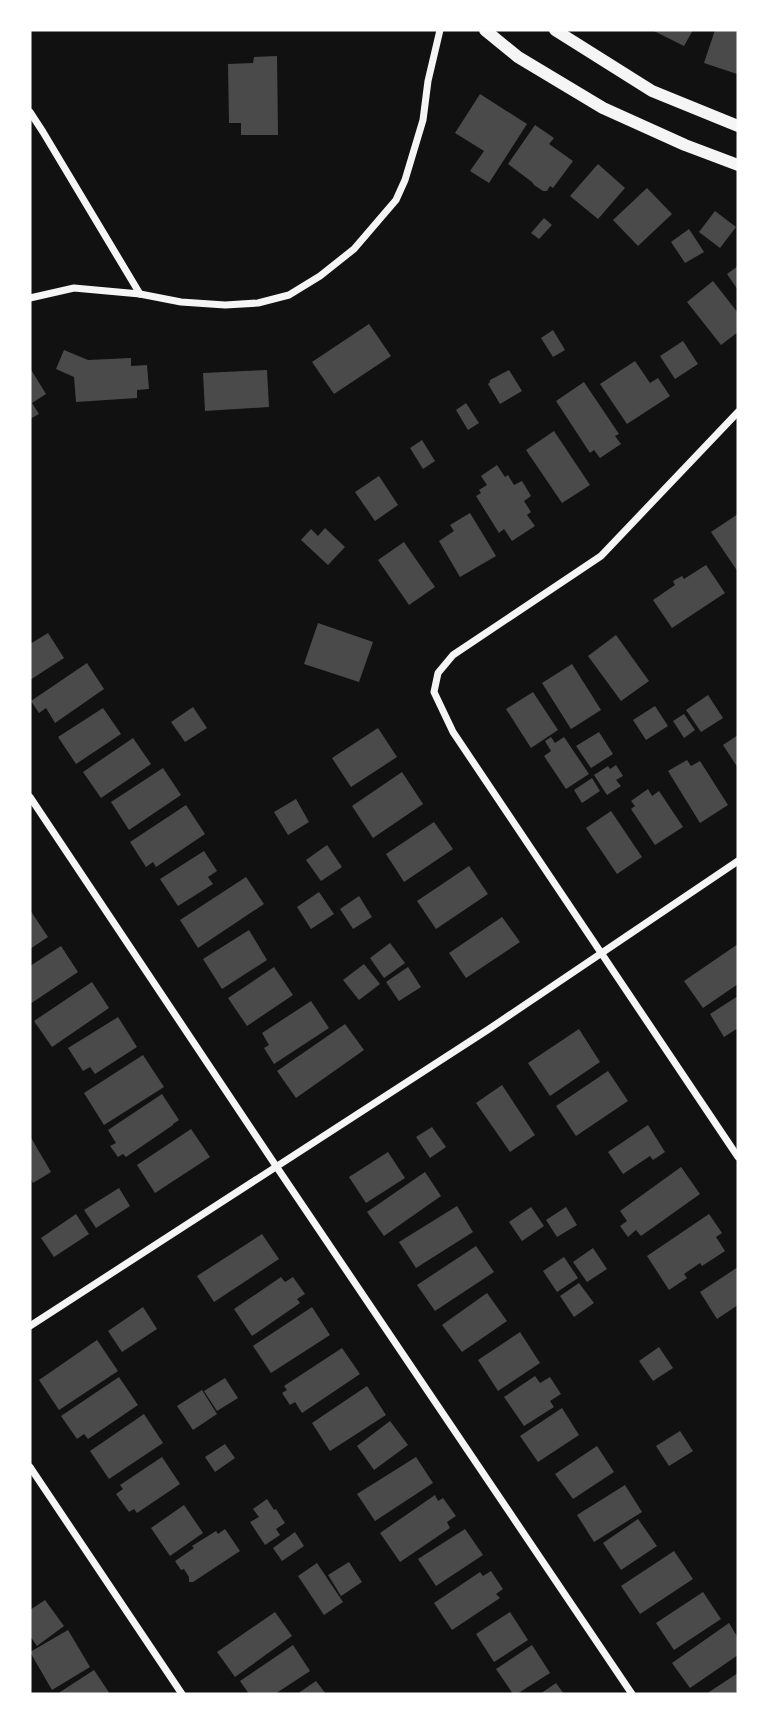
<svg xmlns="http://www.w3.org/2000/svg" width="768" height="1724" viewBox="0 0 768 1724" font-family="'DejaVu Sans',sans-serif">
  <rect width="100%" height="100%" fill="#111"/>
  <g fill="#4a4a4a">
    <path d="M 652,30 L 693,30 L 684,46 Z"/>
    <path d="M 715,30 L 738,30 L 737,74 L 704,63 Z"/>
    <path d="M 277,56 L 278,135 L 241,135 L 241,123 L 229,123 L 228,64 L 253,63 L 254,57 Z"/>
    <path d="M 480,94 L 527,124 L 489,183 L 470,171 L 484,151 L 455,133 Z"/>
    <path d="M 535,125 L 554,138 L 549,144 L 573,161 L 553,188 L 550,186 L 547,191 L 543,191 L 534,185 L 532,182 L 508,164 Z"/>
    <path d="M 598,164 L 625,188 L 598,219 L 570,196 Z"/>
    <path d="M 647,188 L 672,214 L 638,246 L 613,220 Z"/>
    <path d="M 715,211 L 736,227 L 720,248 L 699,232 Z"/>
    <path d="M 544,218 L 552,225 L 539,239 L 531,233 Z"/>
    <path d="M 689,229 L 704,252 L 685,263 L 671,242 Z"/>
    <path d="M 738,266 L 738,290 L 727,274 Z"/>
    <path d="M 713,281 L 738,313 L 738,332 L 721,345 L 687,302 Z"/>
    <path d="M 369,324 L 391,356 L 334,394 L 312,362 Z"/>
    <path d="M 553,330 L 565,350 L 553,357 L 541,338 Z"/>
    <path d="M 683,341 L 698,364 L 675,379 L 660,356 Z"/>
    <path d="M 64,350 L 88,360 L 131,358 L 131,366 L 147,365 L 149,389 L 137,390 L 137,398 L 76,402 L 74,377 L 56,369 Z"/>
    <path d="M 635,361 L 650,383 L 658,378 L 670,396 L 627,424 L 600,384 Z"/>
    <path d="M 30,368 L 46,394 L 32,403 L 39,414 L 30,419 Z"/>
    <path d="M 267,370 L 269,407 L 205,411 L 203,373 Z"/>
    <path d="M 509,370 L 522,391 L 500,404 L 488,384 L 490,382 L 490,380 Z"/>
    <path d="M 584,382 L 619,434 L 615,436 L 621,444 L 600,458 L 594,450 L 590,453 L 556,401 Z"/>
    <path d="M 466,403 L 479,423 L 468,430 L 456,410 Z"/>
    <path d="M 554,431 L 590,485 L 562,503 L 526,450 Z"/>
    <path d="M 422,440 L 435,461 L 423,469 L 410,448 Z"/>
    <path d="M 497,465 L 505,477 L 508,475 L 514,485 L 522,481 L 531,496 L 524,501 L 531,512 L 527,515 L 535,526 L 512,541 L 504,529 L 499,533 L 476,496 L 481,493 L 479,490 L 487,485 L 481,476 Z"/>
    <path d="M 379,476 L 398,505 L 375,521 L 355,492 Z"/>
    <path d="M 470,513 L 496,556 L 460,577 L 439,541 L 454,531 L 450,525 Z"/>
    <path d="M 738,514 L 738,572 L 711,532 Z"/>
    <path d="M 325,528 L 345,547 L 328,565 L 301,540 L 311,529 L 318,536 Z"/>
    <path d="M 404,542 L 435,587 L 409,605 L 378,560 Z"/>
    <path d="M 706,565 L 725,593 L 672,628 L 653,600 L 675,585 L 673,581 L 682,576 L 684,579 Z"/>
    <path d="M 318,623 L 373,642 L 359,682 L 304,664 Z"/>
    <path d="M 48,633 L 64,658 L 30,680 L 30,644 Z"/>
    <path d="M 616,635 L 649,681 L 621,701 L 588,656 Z"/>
    <path d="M 87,663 L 104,689 L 55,723 L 46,708 L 39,713 L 31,701 Z"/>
    <path d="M 572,664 L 601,710 L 571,729 L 542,683 Z"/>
    <path d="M 533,692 L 558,730 L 531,748 L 506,709 Z"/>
    <path d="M 708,695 L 723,718 L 701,732 L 686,710 Z"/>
    <path d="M 655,706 L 668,726 L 646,740 L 633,720 Z"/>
    <path d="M 193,707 L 207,728 L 185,742 L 171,722 Z"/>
    <path d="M 103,708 L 121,734 L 76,764 L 58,737 Z"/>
    <path d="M 684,714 L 695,730 L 684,738 L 673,721 Z"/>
    <path d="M 378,728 L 397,757 L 351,787 L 332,758 Z"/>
    <path d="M 599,732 L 613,754 L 591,768 L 576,746 Z"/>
    <path d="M 738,735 L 738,768 L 723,745 Z"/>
    <path d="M 551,737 L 555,743 L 564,737 L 589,774 L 566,789 L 544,756 L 551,751 L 545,741 Z"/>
    <path d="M 133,738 L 151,764 L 101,798 L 83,772 Z"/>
    <path d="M 687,760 L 691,766 L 700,761 L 728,805 L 700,823 L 668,771 Z"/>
    <path d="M 616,765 L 623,776 L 616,780 L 621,786 L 607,795 L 594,775 L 608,766 L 610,769 Z"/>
    <path d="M 163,768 L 181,795 L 129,830 L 111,802 Z"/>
    <path d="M 402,772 L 423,804 L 373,838 L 352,806 Z"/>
    <path d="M 592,778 L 600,791 L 582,803 L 574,790 Z"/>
    <path d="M 648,789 L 652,796 L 659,791 L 683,827 L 655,845 L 631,809 L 635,806 L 631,801 Z"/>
    <path d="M 296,799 L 309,822 L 288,835 L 274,812 Z"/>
    <path d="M 186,805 L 205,834 L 156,867 L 153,862 L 146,867 L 130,842 Z"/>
    <path d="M 611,811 L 642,857 L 617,874 L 586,828 Z"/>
    <path d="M 434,822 L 453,849 L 404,882 L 386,854 Z"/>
    <path d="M 327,845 L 342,867 L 321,881 L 306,860 Z"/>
    <path d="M 204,851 L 217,871 L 208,877 L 213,884 L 178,906 L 160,879 Z"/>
    <path d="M 469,866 L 488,894 L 436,929 L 417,901 Z"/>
    <path d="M 246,877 L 264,904 L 198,948 L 180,920 Z"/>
    <path d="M 319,892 L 334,914 L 311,929 L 297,907 Z"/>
    <path d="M 359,896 L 372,917 L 353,929 L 340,909 Z"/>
    <path d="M 30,910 L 48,937 L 30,949 Z"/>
    <path d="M 502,917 L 520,942 L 466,978 L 449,953 Z"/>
    <path d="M 249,930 L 267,960 L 222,989 L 203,959 Z"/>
    <path d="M 390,943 L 405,963 L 384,978 L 370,958 Z"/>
    <path d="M 738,944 L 738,984 L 703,1008 L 684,981 Z"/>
    <path d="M 61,946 L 78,972 L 30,1004 L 30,966 Z"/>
    <path d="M 364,964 L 380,984 L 359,1000 L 343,980 Z"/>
    <path d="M 274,967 L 293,995 L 247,1026 L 228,998 Z"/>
    <path d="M 408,967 L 421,987 L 399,1001 L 386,982 Z"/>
    <path d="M 92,982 L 109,1008 L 52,1047 L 34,1021 Z"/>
    <path d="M 738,996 L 738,1028 L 724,1037 L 710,1014 Z"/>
    <path d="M 311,1001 L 329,1028 L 274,1064 L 264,1048 L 269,1045 L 262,1033 Z"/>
    <path d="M 118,1017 L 137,1047 L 95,1074 L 90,1067 L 83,1071 L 68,1048 Z"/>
    <path d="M 345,1024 L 364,1050 L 296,1098 L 277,1071 Z"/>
    <path d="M 579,1029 L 600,1062 L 550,1096 L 528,1063 Z"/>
    <path d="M 143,1055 L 164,1087 L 104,1125 L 84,1093 Z"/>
    <path d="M 608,1071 L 628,1101 L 576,1136 L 556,1106 Z"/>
    <path d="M 502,1085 L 535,1135 L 510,1152 L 476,1103 Z"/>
    <path d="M 162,1094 L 179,1120 L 173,1124 L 173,1125 L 126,1157 L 123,1154 L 118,1157 L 110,1146 L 116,1143 L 108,1130 Z"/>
    <path d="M 648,1125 L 665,1152 L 653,1160 L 650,1156 L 623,1174 L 608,1152 Z"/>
    <path d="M 432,1127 L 446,1147 L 430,1158 L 416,1137 Z"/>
    <path d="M 191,1129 L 210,1157 L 155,1193 L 137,1165 Z"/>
    <path d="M 30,1136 L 51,1172 L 33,1183 L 30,1177 Z"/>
    <path d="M 388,1152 L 405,1178 L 366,1203 L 349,1177 Z"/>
    <path d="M 681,1167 L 700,1194 L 641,1236 L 636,1230 L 628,1237 L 620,1226 L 627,1221 L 620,1211 Z"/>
    <path d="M 425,1172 L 441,1196 L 384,1236 L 367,1212 Z"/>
    <path d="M 119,1188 L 130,1206 L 96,1228 L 84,1210 Z"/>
    <path d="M 457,1206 L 473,1232 L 416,1268 L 399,1242 Z"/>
    <path d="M 531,1207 L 544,1226 L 522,1241 L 509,1222 Z"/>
    <path d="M 566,1207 L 577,1225 L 557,1237 L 546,1220 Z"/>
    <path d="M 76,1214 L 89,1234 L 54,1257 L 41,1238 Z"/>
    <path d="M 709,1214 L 722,1233 L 716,1237 L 725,1251 L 702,1266 L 700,1263 L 684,1274 L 687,1278 L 669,1290 L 647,1256 Z"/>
    <path d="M 262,1234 L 279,1259 L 214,1302 L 197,1276 Z"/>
    <path d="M 476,1246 L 494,1272 L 435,1311 L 417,1285 Z"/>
    <path d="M 593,1248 L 607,1269 L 587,1282 L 573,1262 Z"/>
    <path d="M 564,1257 L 578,1278 L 557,1292 L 543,1271 Z"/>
    <path d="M 738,1267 L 738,1305 L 717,1319 L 700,1292 Z"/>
    <path d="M 281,1277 L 285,1282 L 293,1277 L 305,1294 L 297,1299 L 300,1303 L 252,1336 L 234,1309 Z"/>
    <path d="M 579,1283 L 594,1303 L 574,1317 L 560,1296 Z"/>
    <path d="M 487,1293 L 507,1321 L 462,1352 L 442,1325 Z"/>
    <path d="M 143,1307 L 157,1329 L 122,1352 L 108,1331 Z"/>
    <path d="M 312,1307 L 330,1335 L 271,1373 L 253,1346 Z"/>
    <path d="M 520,1332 L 540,1363 L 498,1391 L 478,1360 Z"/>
    <path d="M 97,1340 L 118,1371 L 59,1410 L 39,1380 Z"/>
    <path d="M 659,1347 L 673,1368 L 653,1381 L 639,1361 Z"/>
    <path d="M 342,1348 L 360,1374 L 302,1413 L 295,1402 L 290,1405 L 282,1393 L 287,1390 L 284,1386 Z"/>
    <path d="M 535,1376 L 540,1383 L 550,1377 L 561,1394 L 550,1401 L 554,1407 L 524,1426 L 504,1397 Z"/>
    <path d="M 119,1377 L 138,1405 L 88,1439 L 84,1434 L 77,1439 L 61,1416 Z"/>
    <path d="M 225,1378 L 238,1398 L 217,1411 L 204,1391 Z"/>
    <path d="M 367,1386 L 386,1415 L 330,1451 L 312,1423 Z"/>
    <path d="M 202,1390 L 217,1414 L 193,1430 L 177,1406 Z"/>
    <path d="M 562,1408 L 579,1435 L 538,1462 L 520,1436 Z"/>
    <path d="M 144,1414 L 163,1443 L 109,1479 L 90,1451 Z"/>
    <path d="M 390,1421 L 408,1445 L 374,1470 L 357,1446 Z"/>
    <path d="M 680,1431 L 693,1451 L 669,1466 L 656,1446 Z"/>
    <path d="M 225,1444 L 235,1458 L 215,1472 L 205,1457 Z"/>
    <path d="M 597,1446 L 614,1472 L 573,1499 L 555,1474 Z"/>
    <path d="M 162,1457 L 180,1484 L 137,1513 L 134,1509 L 129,1512 L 116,1494 L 123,1489 L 120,1485 Z"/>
    <path d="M 416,1457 L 433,1483 L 375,1521 L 357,1494 Z"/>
    <path d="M 625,1485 L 642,1512 L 594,1542 L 577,1515 Z"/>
    <path d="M 435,1495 L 438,1501 L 443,1498 L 456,1516 L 447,1522 L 450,1528 L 400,1562 L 380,1533 Z"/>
    <path d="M 267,1499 L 274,1510 L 276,1509 L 285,1523 L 276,1529 L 280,1535 L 265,1545 L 250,1522 L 259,1517 L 253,1509 Z"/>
    <path d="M 184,1505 L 203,1533 L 170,1556 L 151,1528 Z"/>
    <path d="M 638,1519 L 657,1546 L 621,1570 L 603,1543 Z"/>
    <path d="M 225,1529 L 240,1551 L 193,1582 L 189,1582 L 189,1577 L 184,1569 L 181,1570 L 175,1561 L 194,1548 L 192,1546 L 216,1531 L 218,1534 Z"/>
    <path d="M 465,1529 L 483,1555 L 436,1586 L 418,1559 Z"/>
    <path d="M 295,1532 L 304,1546 L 282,1561 L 273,1548 Z"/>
    <path d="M 674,1551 L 693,1579 L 640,1614 L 621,1586 Z"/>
    <path d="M 349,1562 L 362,1582 L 341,1596 L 328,1575 Z"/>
    <path d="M 317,1563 L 343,1602 L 324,1615 L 298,1576 Z"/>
    <path d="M 491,1571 L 503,1589 L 496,1594 L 500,1598 L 452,1630 L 434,1603 L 480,1572 L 483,1576 Z"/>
    <path d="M 703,1592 L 721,1619 L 674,1650 L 656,1623 Z"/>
    <path d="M 45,1600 L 64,1626 L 37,1646 L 30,1636 L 30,1610 Z"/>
    <path d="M 275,1612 L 292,1636 L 235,1677 L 217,1652 Z"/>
    <path d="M 510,1612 L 528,1640 L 494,1662 L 476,1634 Z"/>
    <path d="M 729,1623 L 738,1638 L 738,1655 L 690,1688 L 672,1663 Z"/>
    <path d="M 68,1630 L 90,1667 L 52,1690 L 30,1652 Z"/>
    <path d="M 293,1645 L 310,1671 L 275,1694 L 249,1694 L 240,1681 Z"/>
    <path d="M 532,1645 L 550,1673 L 517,1694 L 513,1694 L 496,1669 Z"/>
    <path d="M 94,1670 L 110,1694 L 57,1694 Z"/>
    <path d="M 738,1673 L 738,1694 L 706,1694 Z"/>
    <path d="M 316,1681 L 326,1694 L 297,1694 Z"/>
    <path d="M 556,1683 L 564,1694 L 540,1694 Z"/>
  </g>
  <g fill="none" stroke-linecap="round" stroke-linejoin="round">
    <g stroke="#f5f5f5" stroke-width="7">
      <path d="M 30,112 L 43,132 L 140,294"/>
      <path d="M 30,298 L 74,288 L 140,294 L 181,302 L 225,305 L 258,303 L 289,295 L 320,276 L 354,249 L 396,200 L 405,180 L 423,120 L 428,81 L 440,30"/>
      <path d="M 738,412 L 601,556 L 453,655 L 438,673 L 434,692 L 453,732 L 738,1157"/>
      <path d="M 30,797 L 276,1166 L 632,1694"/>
      <path d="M 30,1326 L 489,1029 L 738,861"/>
      <path d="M 30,1467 L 182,1694"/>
    </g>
    <g stroke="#f5f5f5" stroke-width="12">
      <path d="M 485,30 L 518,57 L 603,108 L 685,145 L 738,165"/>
      <path d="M 555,30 L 652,91 L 738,126"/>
    </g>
  </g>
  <rect width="768" height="1724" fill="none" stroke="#ffffff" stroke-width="63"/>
</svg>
